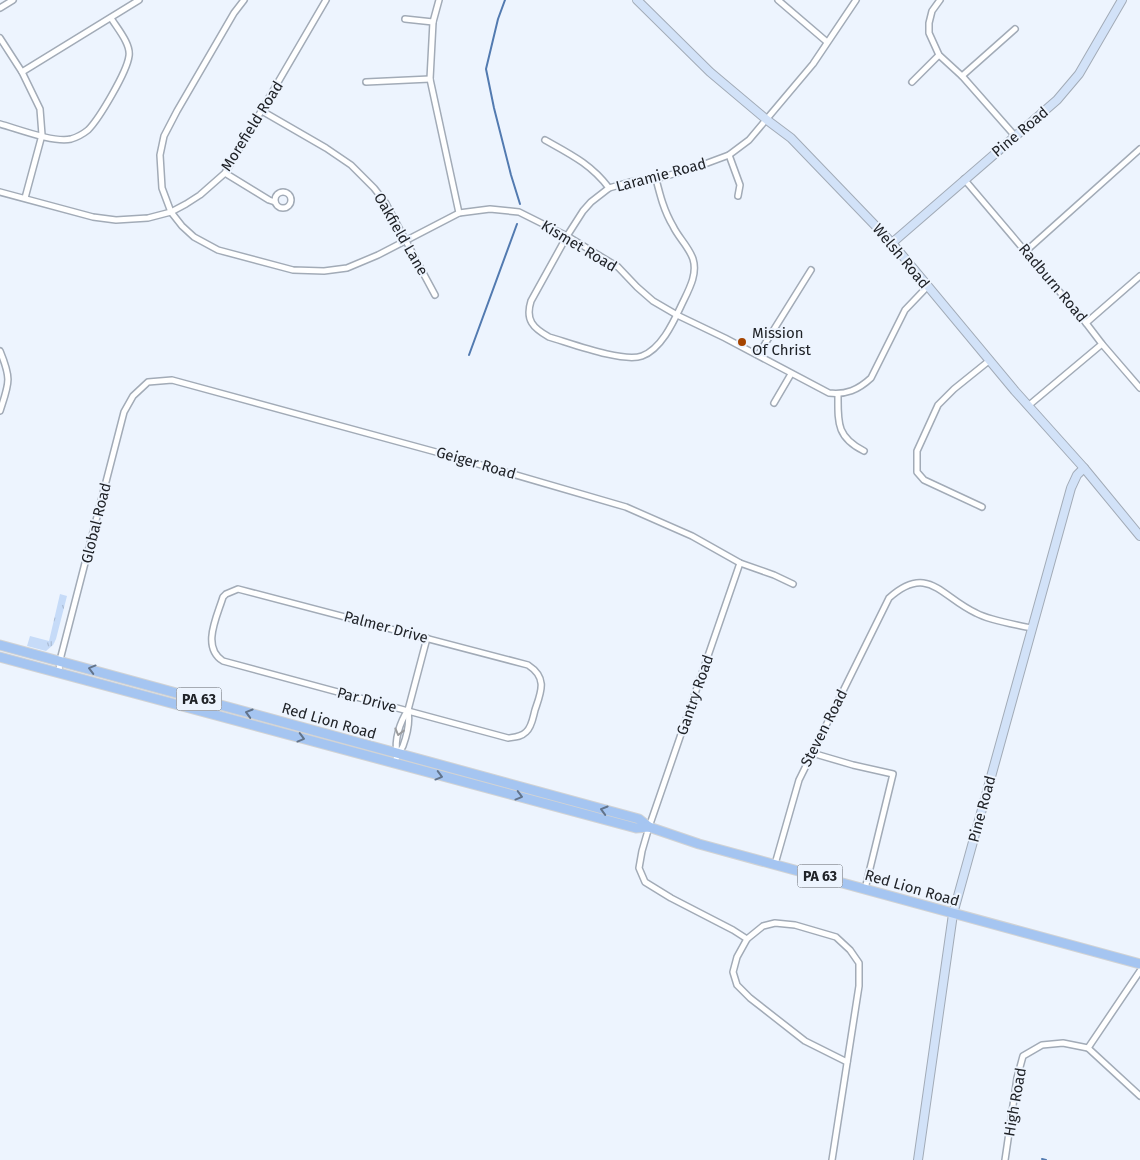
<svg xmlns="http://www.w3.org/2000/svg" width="1140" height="1160" viewBox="0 0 1140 1160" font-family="'Fira Sans',sans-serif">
  <defs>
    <pattern id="park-tufts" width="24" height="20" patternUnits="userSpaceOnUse" patternTransform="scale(1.25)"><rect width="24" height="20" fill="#c6dbf8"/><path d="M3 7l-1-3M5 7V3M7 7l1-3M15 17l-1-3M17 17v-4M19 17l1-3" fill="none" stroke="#aabcd5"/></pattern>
  </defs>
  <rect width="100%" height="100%" fill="#edf4fe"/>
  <path fill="url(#park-tufts)" d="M 60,594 L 67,596 L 56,639 L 53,645 L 46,651 L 27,646 L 30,636 L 49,641 Z"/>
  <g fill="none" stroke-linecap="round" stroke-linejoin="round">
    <g stroke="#527ab0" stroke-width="2">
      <path d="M 505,0 L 498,19 L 486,69 L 494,108 L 511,175 L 520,204"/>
      <path d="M 469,355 L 517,224"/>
      <path d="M 1042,1159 L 1046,1160"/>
    </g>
    <defs>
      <g id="street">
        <path d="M 244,0 L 234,13 L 177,111 L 164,136 L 160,155 L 162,188 L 171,212 L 182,226 L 194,237 L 218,250 L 293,270 L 324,271 L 347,268 L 378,255 L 459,213 L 490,209 L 519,212 L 567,236 L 618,267 L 637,287 L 653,301 L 677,315 L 725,338 L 829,393 C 846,395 858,390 871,378 L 905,310 L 927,287"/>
        <path d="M 439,0 L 433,22 L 430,79 L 459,213"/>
        <path d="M 778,0 L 827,42"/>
        <path d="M 940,0 L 932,11 L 929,23 L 929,33 L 939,55 L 963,77 L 1015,136"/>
        <path d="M 0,8 L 13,0"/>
        <path d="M 405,19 L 433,22"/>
        <path d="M 0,38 L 22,72 L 40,109 L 42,135 L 25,198"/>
        <path d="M 22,72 L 139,0"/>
        <path d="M 962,76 L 1015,29"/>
        <path d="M 366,82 L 430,79"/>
        <path d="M 912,82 L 939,55"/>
        <path d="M 262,111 L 326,148 L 351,165 L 374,188 L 385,202 L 435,295"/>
        <path d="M 0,124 C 18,129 54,143 71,139 C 78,137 83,134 88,130 C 99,119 127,72 129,56 C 131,44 117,28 111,18"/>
        <path d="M 545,140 C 570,154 591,164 609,188"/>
        <path d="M 729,155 L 740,185 L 738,196"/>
        <path d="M 225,173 L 269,200 L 275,202"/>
        <path d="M 656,179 C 660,195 664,211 673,226 C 678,237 689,247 693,259 C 698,275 688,291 681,306 C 673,323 661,349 642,356 C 623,363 570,343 549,337 C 533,328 525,320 531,301 L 567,236 L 583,211 L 591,202 L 609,188 L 630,182 L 656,179 L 694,168 L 729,155 L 749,140 L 813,64 L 856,0"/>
        <path d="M 964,179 L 1086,323 L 1102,344 L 1140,388"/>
        <path d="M 0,192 L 93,217 L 116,220 L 148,218 L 171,212 L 186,204 L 200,195 L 225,173 L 326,0"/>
        <circle cx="283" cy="200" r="8"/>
        <path d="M 1026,251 L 1140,149"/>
        <path d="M 1086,323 L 1140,276"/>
        <path d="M 0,351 C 12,380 9,383 0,411"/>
        <path d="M 758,355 L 811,270"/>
        <path d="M 838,394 C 838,422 836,437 864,451"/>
        <path d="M 774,403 L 791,374"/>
        <path d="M 1028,406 L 1102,344"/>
        <path d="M 982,507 L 924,480 L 917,472 L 917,451 L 938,405 L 954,389 L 990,360"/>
        <path d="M 740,563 L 649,827 L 642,851 L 639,868 L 645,882 L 671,898 L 733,930 L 747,939 L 763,926 L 775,923 L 795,925 L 836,937 L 850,950 L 859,963 L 859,986 L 832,1160"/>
        <path d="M 238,589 L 528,665 C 548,678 541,692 535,710 C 533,717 532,727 526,732 C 521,737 515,737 508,738 L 223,661 C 201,647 217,617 223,597 L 226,594 Z"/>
        <path d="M 59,672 L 60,660 L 124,412 L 133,396 L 148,382 L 172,380 L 447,455 L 626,507 L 692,536 L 740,563 L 774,575 L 793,584"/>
        <path d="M 812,753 L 853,765 L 893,774 L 865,889"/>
        <path d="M 397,754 C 394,740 400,722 408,710 L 427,638"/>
        <path d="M 394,764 C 396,757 400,752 403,746 C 407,735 410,722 408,711"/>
        <path d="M 775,864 L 799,780 L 889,598 C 928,563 941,597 976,613 C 991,621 1014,624 1031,628"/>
        <path d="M 747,939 L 737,957 L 733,972 L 737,985 L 750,998 L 805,1041 L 847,1062"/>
        <path d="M 1088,1048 L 1140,1096"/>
        <path d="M 1005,1160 L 1017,1078 L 1023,1056 L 1042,1045 L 1063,1043 L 1088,1048 L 1140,971"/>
      </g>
      <g id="secondary">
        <path d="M 637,0 L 710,72 L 767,120 L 791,138 L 892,243 L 1015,391 L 1084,468 L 1140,536"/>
        <path d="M 892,243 L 1057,100 L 1079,74 L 1122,0"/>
        <path d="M 918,1160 L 953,914 L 1071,488 L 1077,475 L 1084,468"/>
      </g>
      <g id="primary">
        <path d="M 0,645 L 639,819 L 649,827 L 699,844 L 1140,964"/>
        <path d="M 0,657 L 636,828 L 649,827"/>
      </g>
    </defs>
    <use href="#street" stroke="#a2abb7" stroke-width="8"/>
    <use href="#secondary" stroke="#a2abb7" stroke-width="10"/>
    <use href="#primary" stroke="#d2d3d4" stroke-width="11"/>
    <use href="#street" stroke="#fff" stroke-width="5"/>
    <use href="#secondary" stroke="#d2e2f8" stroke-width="8"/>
    <use href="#primary" stroke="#a5c5f1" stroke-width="9"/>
  </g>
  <defs><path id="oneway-chevron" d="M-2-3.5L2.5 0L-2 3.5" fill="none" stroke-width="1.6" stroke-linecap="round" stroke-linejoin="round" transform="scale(1.25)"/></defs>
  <g stroke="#62748c">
    <use href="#oneway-chevron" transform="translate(92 669) rotate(-165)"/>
    <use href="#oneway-chevron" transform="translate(249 713) rotate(-164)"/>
    <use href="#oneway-chevron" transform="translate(301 738) rotate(15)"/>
    <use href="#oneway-chevron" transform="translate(439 776) rotate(15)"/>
    <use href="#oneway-chevron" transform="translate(519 796) rotate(15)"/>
    <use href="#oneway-chevron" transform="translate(604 810) rotate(-164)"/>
  </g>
  <use stroke="#9b9c9e" href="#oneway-chevron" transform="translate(399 732) rotate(104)"/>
  <circle fill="#a54400" stroke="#edf4fe" stroke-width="2" cx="742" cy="342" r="5"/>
  <g text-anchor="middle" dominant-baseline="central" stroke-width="4" stroke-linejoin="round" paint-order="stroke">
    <g fill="#edf4fe" stroke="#5e6268" stroke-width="1">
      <rect x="176.5" y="687.5" width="45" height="23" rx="4"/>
      <rect x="797.5" y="864.5" width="45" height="23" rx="4"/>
    </g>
    <g font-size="14" font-weight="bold" fill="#202328">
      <text x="199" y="699">PA 63</text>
      <text x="820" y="876">PA 63</text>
    </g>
    <g font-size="15" fill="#202328" stroke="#edf4fe">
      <text transform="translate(252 126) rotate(-58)">Morefield Road</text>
      <text transform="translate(1020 132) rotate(-40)">Pine Road</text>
      <text transform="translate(661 175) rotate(-15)">Laramie Road</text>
      <text transform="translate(401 234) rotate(60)">Oakfield Lane</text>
      <text transform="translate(579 246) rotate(31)">Kismet Road</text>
      <text transform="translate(901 256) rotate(50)">Welsh Road</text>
      <text transform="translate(1053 283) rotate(50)">Radburn Road</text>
      <text transform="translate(476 463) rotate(16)">Geiger Road</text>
      <text transform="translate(96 523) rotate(-76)">Global Road</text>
      <text transform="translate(386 627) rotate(15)">Palmer Drive</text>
      <text transform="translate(695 695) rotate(-71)">Gantry Road</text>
      <text transform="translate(367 700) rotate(15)">Par Drive</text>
      <text transform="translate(329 721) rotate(16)">Red Lion Road</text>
      <text transform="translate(824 728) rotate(-63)">Steven Road</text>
      <text transform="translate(982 809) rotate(-75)">Pine Road</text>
      <text transform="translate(912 888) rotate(16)">Red Lion Road</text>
      <text transform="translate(1015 1102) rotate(-80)">High Road</text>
    </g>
    <g font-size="15" fill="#202328" stroke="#edf4fe" text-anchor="start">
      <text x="752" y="333">Mission<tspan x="752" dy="17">Of Christ</tspan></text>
    </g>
  </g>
</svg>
